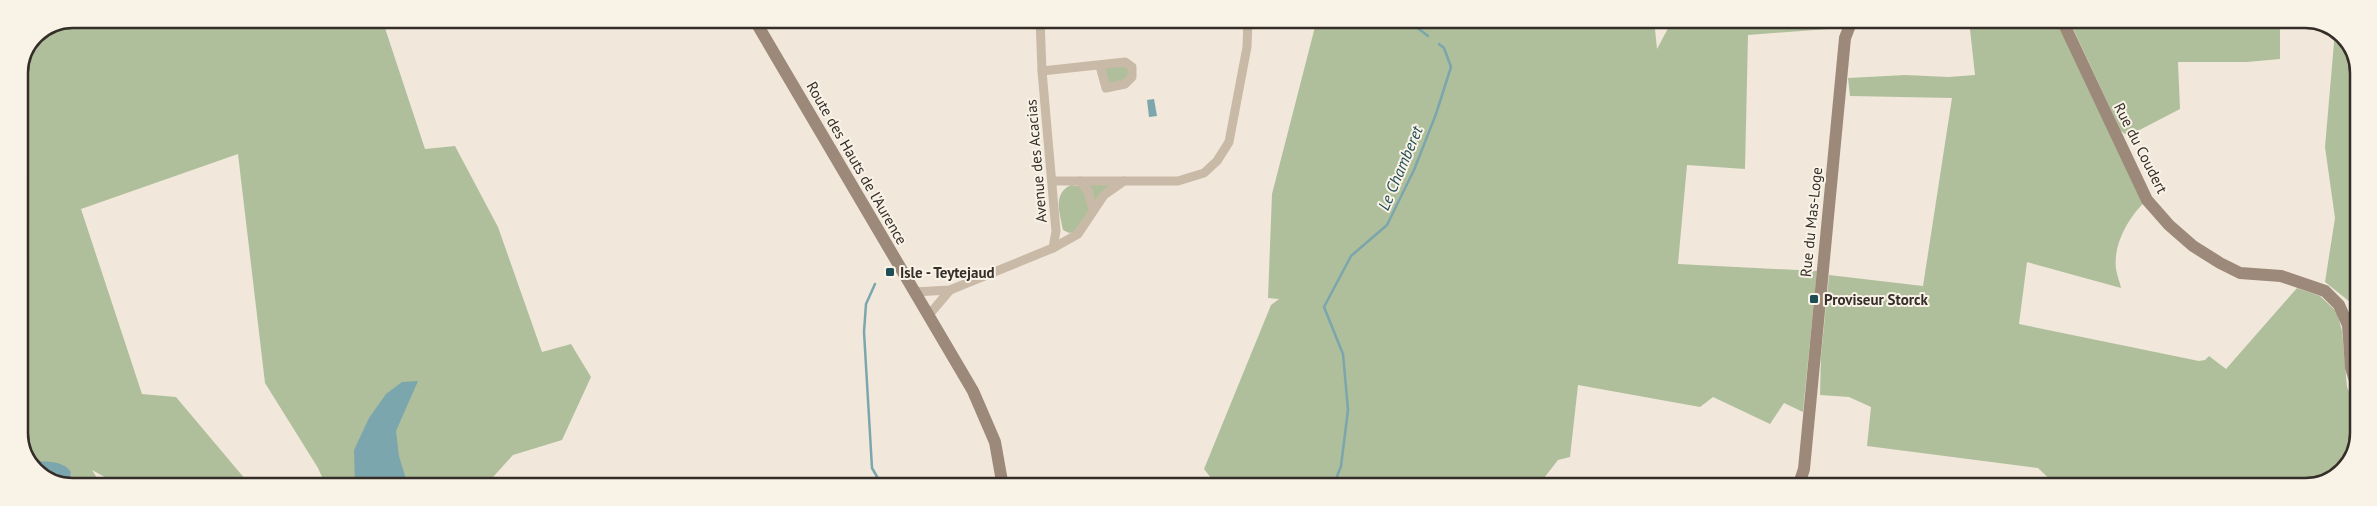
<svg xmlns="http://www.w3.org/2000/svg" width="2377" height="506" viewBox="0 0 2377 506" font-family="'PT Sans',sans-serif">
  <rect width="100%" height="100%" fill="#f1e8db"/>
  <g fill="#b0bf9b">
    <path d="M 73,19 L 382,19 L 425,149 L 455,146 L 498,227 L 542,352 L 571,344 L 591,377 L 562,440 L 513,455 L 485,486 L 326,486 L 318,468 L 265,383 L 238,154 L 81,209 L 142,394 L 176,397 L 251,486 L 121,486 L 92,470 L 102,486 L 69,486 L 71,472 L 53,463 L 29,461 L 26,455 L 29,449 L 25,452 L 19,440 L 19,72 L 35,34 Z"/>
    <path d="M 1317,19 L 1453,19 L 1451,24 L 1480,24 L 1481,19 L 1654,19 L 1657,49 L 1673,19 L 1846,20 L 1842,28 L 1748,35 L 1745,169 L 1687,165 L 1678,264 L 1817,271 L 1803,412 L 1784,403 L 1770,424 L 1713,397 L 1700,407 L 1578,385 L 1570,457 L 1558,460 L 1537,487 L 1218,487 L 1204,469 L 1271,305 L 1279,299 L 1268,298 L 1272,194 Z"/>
    <path d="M 1969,20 L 2062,20 L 2147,200 C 2129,216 2113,244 2116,269 C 2117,276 2120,282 2121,288 L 2027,262 L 2019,324 L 2199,361 L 2205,360 L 2209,356 L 2226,369 L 2297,288 L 2320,296 L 2337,312 L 2342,331 L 2347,387 L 2357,409 L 2357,444 L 2340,474 L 2305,487 L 2058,487 L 2038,468 L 1867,446 L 1871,407 L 1849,397 L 1820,395 L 1821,356 L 1829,275 L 1923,286 L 1952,98 L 1850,96 L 1848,78 L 1905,75 L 1949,77 L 1975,75 Z"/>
    <path d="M 2069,20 L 2280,20 L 2280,59 L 2247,62 L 2178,62 L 2180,109 L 2128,136 L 2121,131 Z"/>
    <path d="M 2335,31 L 2345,37 L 2358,66 L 2357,356 L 2355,306 L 2325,282 L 2335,218 L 2325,147 Z"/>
    <path d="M 1125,62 L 1132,77 L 1106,88 L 1100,66 Z"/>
    <path d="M 1080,181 L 1124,181 L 1093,210 Z"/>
    <path d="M 1071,185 L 1080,186 L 1085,191 L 1090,209 L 1074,232 L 1069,233 L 1063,230 C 1060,213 1052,194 1071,185 Z"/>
    <path d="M 33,469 L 57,474 L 59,477 L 59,484 Z"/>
  </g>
  <g fill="#7ba6ad">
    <path d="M 1154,99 L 1157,116 L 1149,117 L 1147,100 Z"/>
    <path d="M 418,381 L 396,431 L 399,456 L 408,486 L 355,486 L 354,450 L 369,418 L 386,394 L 402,382 Z"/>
    <path d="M 29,461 C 43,462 62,459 71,472 L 69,486 L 59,484 L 59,478 L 57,474 L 33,469 Z"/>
  </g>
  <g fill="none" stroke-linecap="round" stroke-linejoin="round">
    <g stroke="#7ba6ad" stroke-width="2.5">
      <path d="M 1406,19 L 1428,36"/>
      <path d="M 875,284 L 866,304 L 864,332 L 872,468 L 883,487"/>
      <path d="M 1333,487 L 1341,466 L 1348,410 L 1343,354 L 1324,307 L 1351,256 L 1387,225 L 1414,170 L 1436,114 L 1451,67 L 1444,48 L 1439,44"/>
    </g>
    <g stroke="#c9b9a7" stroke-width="9">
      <path d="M 1249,22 L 1261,19"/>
      <path d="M 1042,71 L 1125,62 L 1132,67 L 1132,77 L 1125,84 L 1106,88 L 1100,66"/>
      <path d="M 1053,181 L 1178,181 L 1204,173 L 1217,161 L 1229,142 L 1247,47 L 1248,19"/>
      <path d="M 1080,181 L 1088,191 L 1093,210"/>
      <path d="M 1053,248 L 1078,234 L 1104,195 L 1124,181"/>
      <path d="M 914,292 L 950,290 L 1053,248 L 1056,231 L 1042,71 L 1040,19"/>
      <path d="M 928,316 L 950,290"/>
      <path d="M 1801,481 L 1842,487"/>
    </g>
    <g stroke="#9c8979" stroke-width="12">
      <path d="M 754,19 L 973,391 L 995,442 L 1003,487"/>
      <path d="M 2062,20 L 2147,200 L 2169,225 L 2193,246 L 2220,263 L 2240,273 L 2281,276 L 2325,291 L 2339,305 L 2348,325 L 2351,368 L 2357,387"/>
      <path d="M 1798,487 L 1804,469 L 1845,38 L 1852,20"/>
    </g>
  </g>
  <g fill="#1e4d55" stroke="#f9f2e7" stroke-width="2">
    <rect x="885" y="267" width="10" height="10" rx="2.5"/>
    <rect x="1809" y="294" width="10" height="10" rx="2.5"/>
  </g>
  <g text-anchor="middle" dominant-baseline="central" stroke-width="4" stroke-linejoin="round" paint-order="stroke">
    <g font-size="15" fill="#352d28" stroke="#f9f2e7">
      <text transform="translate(2141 148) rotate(63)">Rue du Coudert</text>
      <text transform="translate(1036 161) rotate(-95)">Avenue des Acacias</text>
      <text transform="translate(857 163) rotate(60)">Route des Hauts de l'Aurence</text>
      <text transform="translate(1811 222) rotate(-84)">Rue du Mas-Loge</text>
    </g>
    <g font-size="15" font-weight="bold" fill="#352d28" stroke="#f9f2e7" text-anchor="start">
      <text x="900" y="272">Isle - Teytejaud</text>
      <text x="1824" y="299">Proviseur Storck</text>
    </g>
    <g font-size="16" font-style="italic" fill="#1e4d55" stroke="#f9f2e7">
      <text transform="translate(1400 168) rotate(-67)">Le Chamberet</text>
    </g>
  </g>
  <path d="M0 0H2377V506H0ZM73 28H2305A45 45 0 0 1 2350 73V433A45 45 0 0 1 2305 478H73A45 45 0 0 1 28 433V73A45 45 0 0 1 73 28Z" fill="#f9f2e7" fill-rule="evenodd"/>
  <path fill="none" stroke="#352d28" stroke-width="2.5" d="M73 28H2305A45 45 0 0 1 2350 73V433A45 45 0 0 1 2305 478H73A45 45 0 0 1 28 433V73A45 45 0 0 1 73 28Z"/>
</svg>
